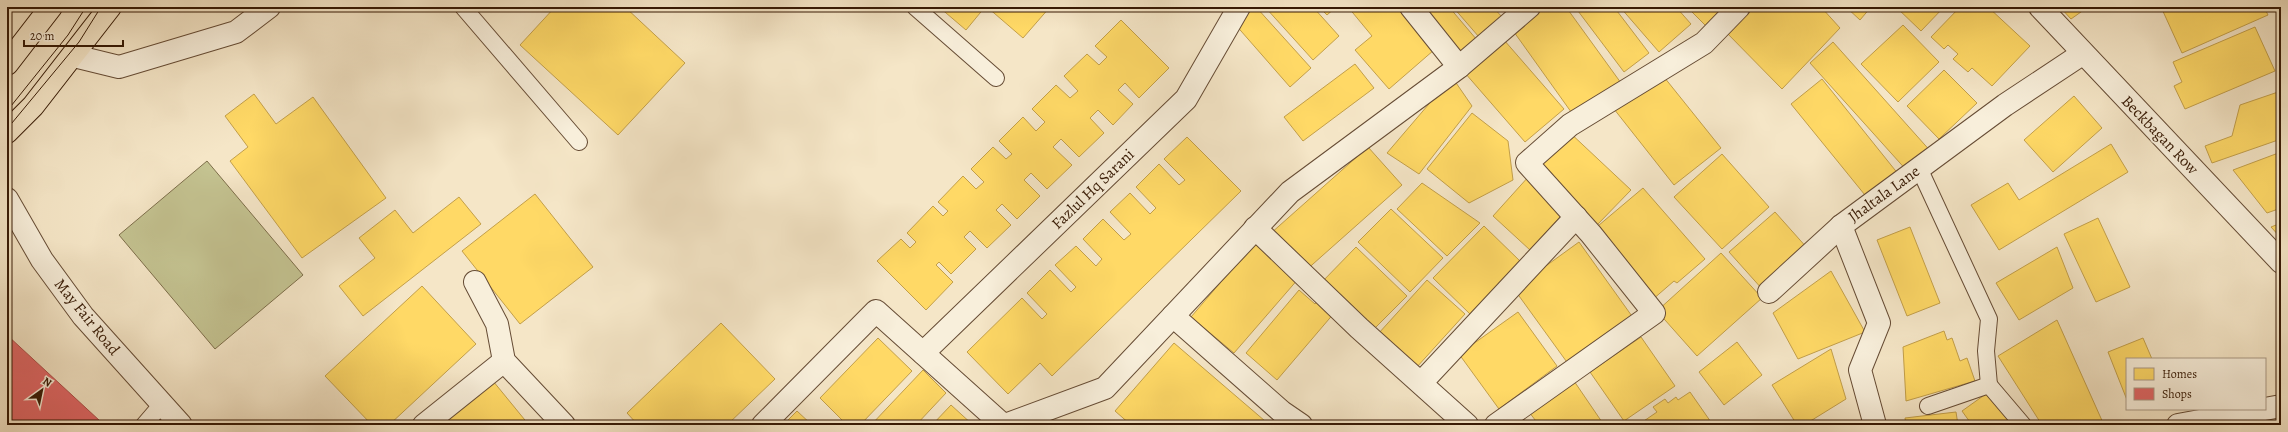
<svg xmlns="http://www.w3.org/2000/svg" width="2288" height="432" viewBox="0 0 2288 432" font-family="Alegreya,serif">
  <rect width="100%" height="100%" fill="#f5e6c7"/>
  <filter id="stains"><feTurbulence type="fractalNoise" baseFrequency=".005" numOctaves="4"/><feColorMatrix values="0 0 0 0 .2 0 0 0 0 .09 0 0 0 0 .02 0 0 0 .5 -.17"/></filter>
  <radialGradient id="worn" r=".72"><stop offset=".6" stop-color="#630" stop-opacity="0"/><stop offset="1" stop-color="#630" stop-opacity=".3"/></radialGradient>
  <path fill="#c4c391" stroke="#7d6e4a" d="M 207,161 L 303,275 L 215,349 L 119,235 Z"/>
  <g fill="#ffd966" stroke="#c39f49">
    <path d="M 555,7 L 625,7 L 685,63 L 618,135 L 520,45 Z"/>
    <path d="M 939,7 L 985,7 L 966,30 Z"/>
    <path d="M 987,7 L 1050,7 L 1023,38 Z"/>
    <path d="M 1252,7 L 1256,7 L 1311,68 L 1290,87 L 1234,23 Z"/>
    <path d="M 1265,7 L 1313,7 L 1339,36 L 1313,60 Z"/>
    <path d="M 1319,7 L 1336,7 L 1327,15 Z"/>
    <path d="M 1348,7 L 1396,7 L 1434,50 L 1389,89 L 1355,50 L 1372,36 Z"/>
    <path d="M 1419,7 L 1449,7 L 1477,40 L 1459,55 Z"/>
    <path d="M 1453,7 L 1493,7 L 1502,17 L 1479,37 Z"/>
    <path d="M 1544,7 L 1566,7 L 1621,83 L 1574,116 L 1514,32 Z"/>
    <path d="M 1575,7 L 1614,7 L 1649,53 L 1624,72 Z"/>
    <path d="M 1620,7 L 1676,7 L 1691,24 L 1659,52 Z"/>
    <path d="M 1687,7 L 1725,7 L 1706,26 Z"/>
    <path d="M 1745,7 L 1821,7 L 1840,28 L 1782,89 L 1723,29 Z"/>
    <path d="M 1846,7 L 1871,7 L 1860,20 Z"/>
    <path d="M 1896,7 L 1944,7 L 1921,31 Z"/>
    <path d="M 1960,7 L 1988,7 L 2030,46 L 1992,86 L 1972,68 L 1968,72 L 1953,59 L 1958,54 L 1948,45 L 1944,49 L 1931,37 Z"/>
    <path d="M 2060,7 L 2088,7 L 2071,19 Z"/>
    <path d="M 2161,7 L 2264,7 L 2268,15 L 2182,53 Z"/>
    <path d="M 1121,20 L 1169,68 L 1139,98 L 1125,83 L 1118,90 L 1133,104 L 1113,125 L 1098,110 L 1090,118 L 1104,133 L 1079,157 L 1061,139 L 1053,147 L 1072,165 L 1047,189 L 1031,173 L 1024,180 L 1040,196 L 1017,219 L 1002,204 L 996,210 L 1011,225 L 987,248 L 970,231 L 964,237 L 976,249 L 951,274 L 939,262 L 936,265 L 953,282 L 926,310 L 877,261 L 901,239 L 910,248 L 916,242 L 907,233 L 933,206 L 943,216 L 948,211 L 938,202 L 963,176 L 976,189 L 984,182 L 971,169 L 993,147 L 1006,159 L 1012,154 L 999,141 L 1023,117 L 1036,131 L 1045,122 L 1032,109 L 1056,85 L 1070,98 L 1078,91 L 1064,76 L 1087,54 L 1099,65 L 1107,57 L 1095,46 Z"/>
    <path d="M 1903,25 L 1939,62 L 1898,102 L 1861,64 Z"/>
    <path d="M 2255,27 L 2275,71 L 2185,109 L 2174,86 L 2182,82 L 2173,62 Z"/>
    <path d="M 1504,40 L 1564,109 L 1525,142 L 1465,73 Z"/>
    <path d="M 1833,42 L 1933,154 L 1909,173 L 1810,63 Z"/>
    <path d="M 1355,64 L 1374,88 L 1303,141 L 1284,117 Z"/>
    <path d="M 1944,70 L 1977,103 L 1939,139 L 1907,106 Z"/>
    <path d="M 1660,72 L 1721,148 L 1674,185 L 1614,109 Z"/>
    <path d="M 1452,77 L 1472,106 L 1419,174 L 1387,153 Z"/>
    <path d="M 1822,79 L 1899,175 L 1869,200 L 1791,104 Z"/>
    <path d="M 2281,91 L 2281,139 L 2212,163 L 2205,146 L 2232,136 L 2240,105 Z"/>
    <path d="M 254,94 L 276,124 L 313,97 L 386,198 L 302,258 L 230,161 L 248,147 L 225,116 Z"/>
    <path d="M 2074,96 L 2102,128 L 2053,172 L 2024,140 Z"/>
    <path d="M 1472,113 L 1508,141 L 1513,180 L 1469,203 L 1427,169 Z"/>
    <path d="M 1567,130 L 1631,190 L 1597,225 L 1534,165 Z"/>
    <path d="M 1187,137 L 1241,191 L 1052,376 L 1040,363 L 1008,394 L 967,352 L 1022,298 L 1042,319 L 1047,314 L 1027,293 L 1050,270 L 1071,292 L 1076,287 L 1055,265 L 1076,246 L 1096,266 L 1102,259 L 1083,239 L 1103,219 L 1124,240 L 1131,234 L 1110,212 L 1130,193 L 1150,214 L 1156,208 L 1136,187 L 1159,164 L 1179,185 L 1185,180 L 1164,159 Z"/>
    <path d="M 2111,144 L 2128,172 L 1999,250 L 1971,205 L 2008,183 L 2019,200 Z"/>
    <path d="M 1368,147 L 1402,185 L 1304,272 L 1270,234 Z"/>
    <path d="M 2281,152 L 2281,208 L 2267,213 L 2233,170 Z"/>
    <path d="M 1722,154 L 1769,207 L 1722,249 L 1674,197 Z"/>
    <path d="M 1530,175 L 1567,209 L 1530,250 L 1493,216 Z"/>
    <path d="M 1422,183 L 1480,223 L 1447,256 L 1397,209 Z"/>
    <path d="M 1643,188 L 1705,259 L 1677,283 L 1674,281 L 1652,300 L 1592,231 Z"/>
    <path d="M 535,194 L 593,267 L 520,324 L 462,251 Z"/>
    <path d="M 459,197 L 481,224 L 363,316 L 339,286 L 375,258 L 359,238 L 395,210 L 413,233 Z"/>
    <path d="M 1391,209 L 1443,258 L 1410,292 L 1358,242 Z"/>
    <path d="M 1775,212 L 1808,249 L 1763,290 L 1729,252 Z"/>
    <path d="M 2098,218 L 2130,287 L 2096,302 L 2064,234 Z"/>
    <path d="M 2281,223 L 2281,238 L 2271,227 Z"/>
    <path d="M 1484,226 L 1521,262 L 1470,314 L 1433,278 Z"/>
    <path d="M 1910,227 L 1940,303 L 1907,316 L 1877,240 Z"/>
    <path d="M 1256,241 L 1299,278 L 1234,353 L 1191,317 Z"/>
    <path d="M 1579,242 L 1634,319 L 1569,365 L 1514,289 Z"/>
    <path d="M 1356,247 L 1407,296 L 1371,332 L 1320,284 Z"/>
    <path d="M 2057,247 L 2073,288 L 2019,320 L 1996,283 Z"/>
    <path d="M 1721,253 L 1762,298 L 1697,356 L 1657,311 Z"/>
    <path d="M 1831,271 L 1865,332 L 1798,359 L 1773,313 Z"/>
    <path d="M 1427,280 L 1465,314 L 1416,368 L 1378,334 Z"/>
    <path d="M 422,286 L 476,344 L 389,425 L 372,425 L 325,376 Z"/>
    <path d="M 1299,290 L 1315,304 L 1319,299 L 1335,312 L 1277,380 L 1246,353 Z"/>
    <path d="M 1518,312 L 1557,366 L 1499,409 L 1459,354 Z"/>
    <path d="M 2057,320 L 2104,425 L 2042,425 L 1998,356 Z"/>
    <path d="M 721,323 L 775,379 L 727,425 L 638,425 L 627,413 Z"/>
    <path d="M 1944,331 L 1947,340 L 1952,338 L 1960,361 L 1967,358 L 1975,381 L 1906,401 L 1903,347 Z"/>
    <path d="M 1641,337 L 1675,386 L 1624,421 L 1590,372 Z"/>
    <path d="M 878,338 L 912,371 L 860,425 L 847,425 L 820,398 Z"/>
    <path d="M 2143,338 L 2152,359 L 2127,359 L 2127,400 L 2108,352 Z"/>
    <path d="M 1737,342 L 1762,375 L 1724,405 L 1699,372 Z"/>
    <path d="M 1174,343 L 1265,421 L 1262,425 L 1131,425 L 1115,411 Z"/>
    <path d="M 1831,349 L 1846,399 L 1804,425 L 1797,425 L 1772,385 Z"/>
    <path d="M 923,370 L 946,393 L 916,425 L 871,425 Z"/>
    <path d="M 493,381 L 529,425 L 439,425 Z"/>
    <path d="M 1574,381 L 1604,425 L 1539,425 L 1529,412 Z"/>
    <path d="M 1990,391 L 2014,425 L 1972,425 L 1962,411 Z"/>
    <path d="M 1690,392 L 1713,425 L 1638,425 L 1657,412 L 1653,407 L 1665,399 L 1668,403 L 1676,397 L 1678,400 Z"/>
    <path d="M 951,405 L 973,425 L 932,425 Z"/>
    <path d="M 797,411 L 812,425 L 783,425 Z"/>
    <path d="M 1956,412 L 1958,425 L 1906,425 L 1905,418 Z"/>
  </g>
  <path fill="#e06666" stroke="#ad4f49" d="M 7,335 L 100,421 L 97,425 L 7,425 Z"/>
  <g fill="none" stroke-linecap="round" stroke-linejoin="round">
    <defs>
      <g id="service">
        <path d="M 463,7 L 579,142"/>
        <path d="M 915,7 L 996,78"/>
        <path d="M 1919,168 L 1989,319 L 1986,351 L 1989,385"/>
        <path d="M 1928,406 L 1989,385 L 2023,425"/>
        <path d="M 144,425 L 162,404"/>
      </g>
      <g id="minor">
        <path d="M 1411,7 L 1459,67 L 1529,7"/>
        <path d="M 2040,7 L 2281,262"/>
        <path d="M 74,56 L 119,67 L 236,32 L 269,7"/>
        <path d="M 7,199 L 42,260 L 83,316 L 181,425"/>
        <path d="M 1841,226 L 1879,323 L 1860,370 L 1875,425"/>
        <path d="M 1255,228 L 1359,328 L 1467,425"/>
        <path d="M 475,282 L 497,324 L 504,361 L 564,425"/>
        <path d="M 1769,292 L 1841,226 L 2005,105 L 2082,54"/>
        <path d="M 1173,316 L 1282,412 L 1301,425"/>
        <path d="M 923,353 L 1186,99 L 1239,7"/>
        <path d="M 1421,383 L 1576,217"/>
        <path d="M 424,425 L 504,361"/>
        <path d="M 763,425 L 876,311 L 1003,425"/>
        <path d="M 1005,425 L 1105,388 L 1290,192 L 1459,67"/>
        <path d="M 1496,425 L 1654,313 L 1591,234 L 1527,163 L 1570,125 L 1704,43 L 1739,7"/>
        <path d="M 2178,425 L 2281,406"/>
      </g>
      <g id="primary">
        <path d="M 7,64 L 51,7"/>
        <path d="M 7,132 L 33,106 L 110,7"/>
      </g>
    </defs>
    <use href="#service" stroke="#664c35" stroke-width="18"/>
    <use href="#minor" stroke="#664c35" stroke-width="24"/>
    <use href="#primary" stroke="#361904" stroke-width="24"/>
    <use href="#service" stroke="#f8efdb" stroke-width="16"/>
    <use href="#minor" stroke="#f8efdb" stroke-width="22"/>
    <use href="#primary" stroke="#f5e6c7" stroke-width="22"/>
    <g stroke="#361904" stroke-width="1">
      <path d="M 7,111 L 68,35 L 86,7"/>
      <path d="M 7,129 L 79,42 L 101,7"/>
    </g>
  </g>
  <g text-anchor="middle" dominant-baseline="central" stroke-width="4" stroke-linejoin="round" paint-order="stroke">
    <g font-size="16" fill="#361904" stroke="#f8efdb">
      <text transform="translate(2160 135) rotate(46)">Beckbagan Row</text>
      <text transform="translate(1093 189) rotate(-44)">Fazlul Hq Sarani</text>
      <text transform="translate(1884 194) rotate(-36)">Jhaltala Lane</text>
      <text transform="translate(87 317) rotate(51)">May Fair Road</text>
    </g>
  </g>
  <rect width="2288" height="432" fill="none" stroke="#f5e6c7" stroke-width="24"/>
  <rect x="8" y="8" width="2272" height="416" fill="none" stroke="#361904" stroke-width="2"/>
  <rect x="12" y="12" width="2264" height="408" fill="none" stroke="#361904"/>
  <rect x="2126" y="358" width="140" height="52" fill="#f8efdb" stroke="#aa9985"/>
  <rect x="2134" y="368" width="20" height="12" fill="#ffd966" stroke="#aa9985"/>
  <text x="2162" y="378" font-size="12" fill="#361904">Homes</text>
  <rect x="2134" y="388" width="20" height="12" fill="#e06666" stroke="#aa9985"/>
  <text x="2162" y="398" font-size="12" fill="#361904">Shops</text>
  <g transform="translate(42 390) rotate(33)" stroke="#f8efdb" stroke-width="3" paint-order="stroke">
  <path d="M0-3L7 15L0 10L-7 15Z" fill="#361904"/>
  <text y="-6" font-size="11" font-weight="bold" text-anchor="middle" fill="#361904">N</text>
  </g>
  <path d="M24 40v6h99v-6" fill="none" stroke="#361904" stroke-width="2"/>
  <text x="30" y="40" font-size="12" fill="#361904" stroke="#f8efdb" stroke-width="3" paint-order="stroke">20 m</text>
  <rect width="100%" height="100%" filter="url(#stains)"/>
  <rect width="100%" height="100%" fill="url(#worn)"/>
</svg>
